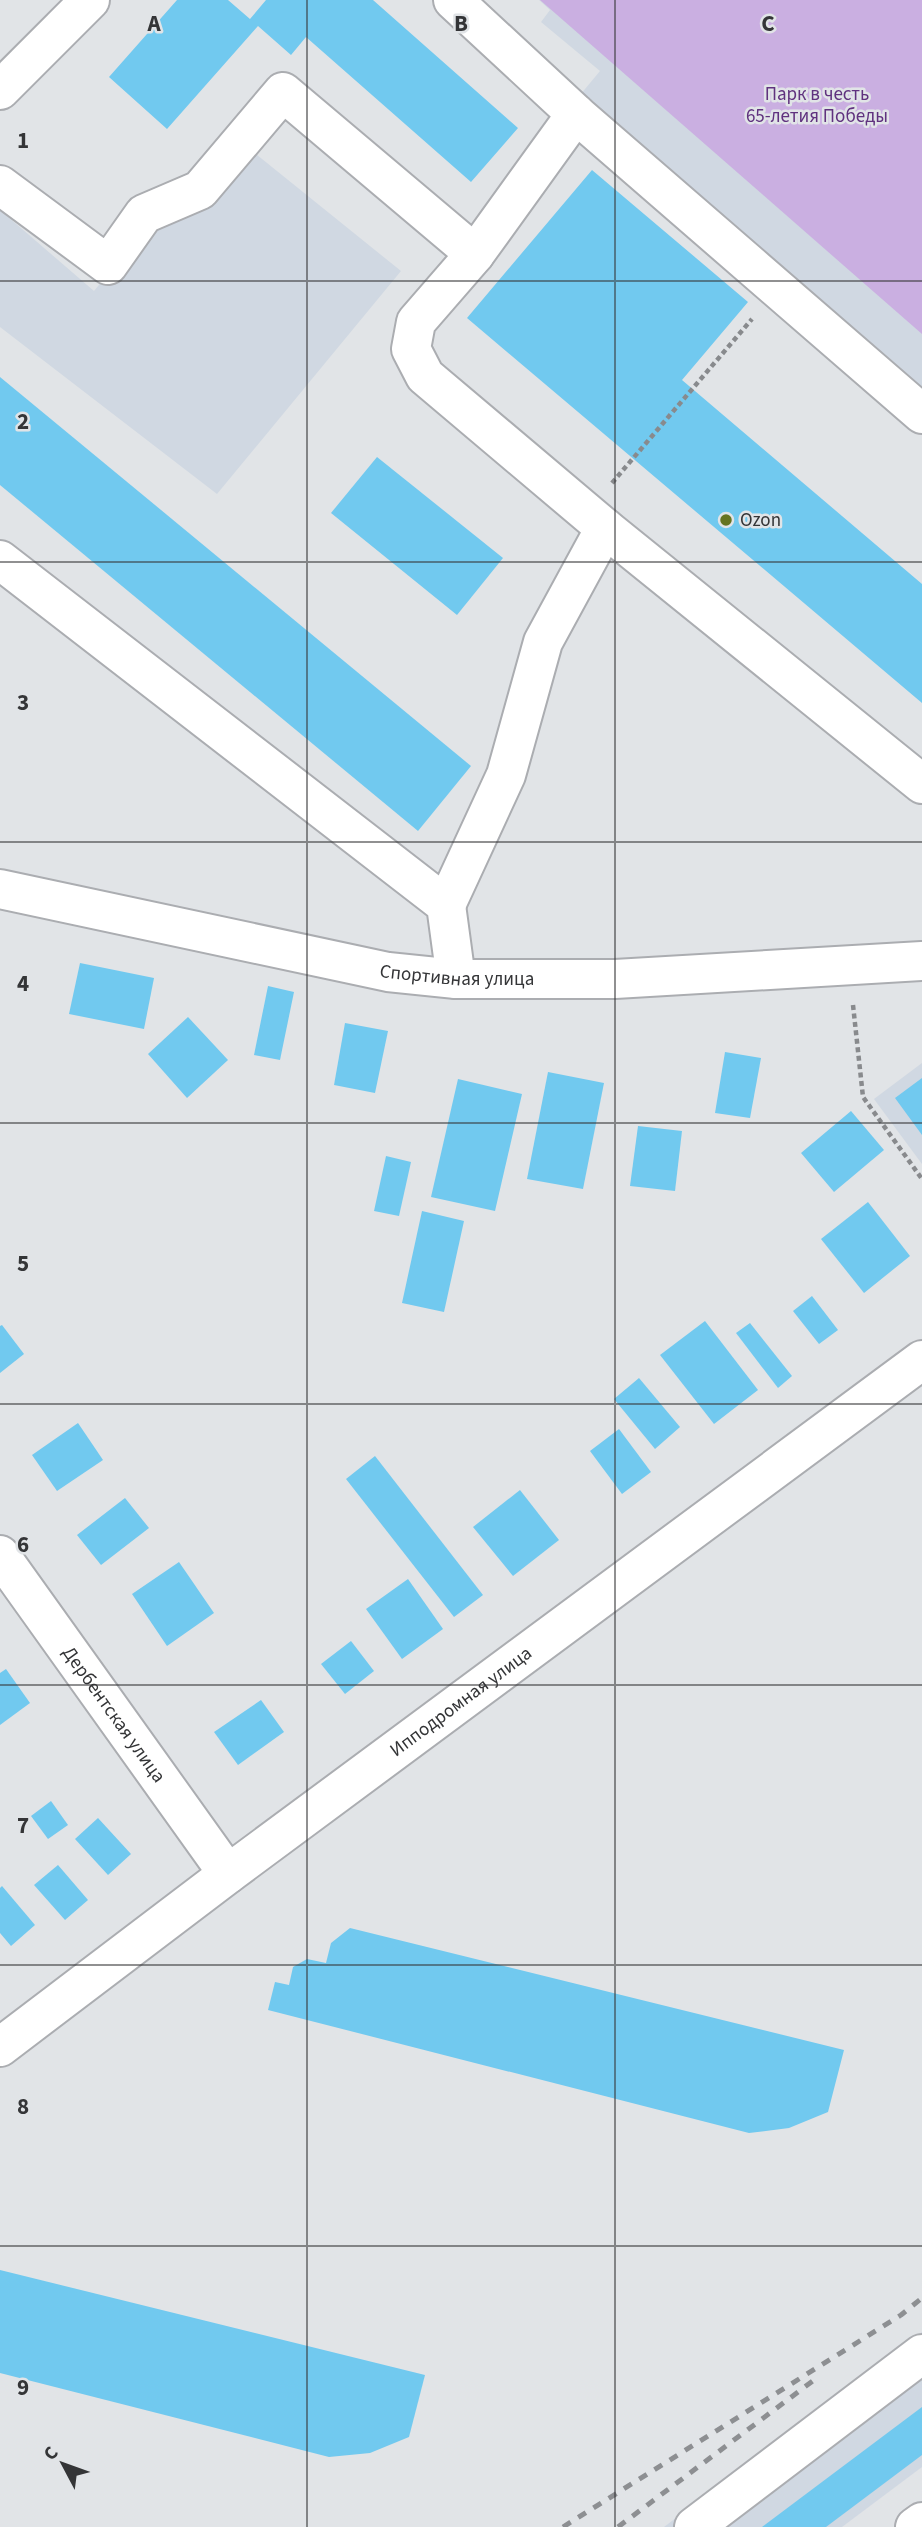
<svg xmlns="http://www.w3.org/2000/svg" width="922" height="2527" viewBox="0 0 922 2527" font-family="'Source Sans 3',sans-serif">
  <rect width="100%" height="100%" fill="#e1e4e7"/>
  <g fill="#d0d8e2">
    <path d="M 539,0 L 922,0 L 922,393 L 575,101 L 600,71 L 541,22 L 550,10 Z"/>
    <path d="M 226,130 L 401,271 L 217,494 L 0,327 L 0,210 L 94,291 Z"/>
    <path d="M 922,1063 L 922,1164 L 874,1099 Z"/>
    <path d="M 922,2332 L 922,2467 L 842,2527 L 664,2527 Z"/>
  </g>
  <path fill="#caafe1" d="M 540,0 L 922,0 L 922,334 Z"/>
  <g fill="#71c9ef">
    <path d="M 177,0 L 228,0 L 250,19 L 266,0 L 373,0 L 518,128 L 471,182 L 306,37 L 291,55 L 258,26 L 167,129 L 109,77 Z"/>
    <path d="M 592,170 L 748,302 L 682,380 L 922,584 L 922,703 L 467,318 Z"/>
    <path d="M 0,377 L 471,766 L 418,831 L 0,485 Z"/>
    <path d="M 377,457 L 503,558 L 457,615 L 331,513 Z"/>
    <path d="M 80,963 L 154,978 L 144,1029 L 69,1014 Z"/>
    <path d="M 268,986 L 294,992 L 280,1060 L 254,1055 Z"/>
    <path d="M 188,1017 L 228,1060 L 187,1098 L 148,1054 Z"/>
    <path d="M 345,1023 L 388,1031 L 375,1093 L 334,1085 Z"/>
    <path d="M 725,1052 L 761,1058 L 750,1118 L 715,1113 Z"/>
    <path d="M 548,1072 L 604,1083 L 583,1189 L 527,1179 Z"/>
    <path d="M 922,1078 L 922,1135 L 895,1098 Z"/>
    <path d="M 458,1079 L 522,1094 L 495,1211 L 431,1197 Z"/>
    <path d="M 851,1111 L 884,1150 L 834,1192 L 801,1153 Z"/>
    <path d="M 638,1126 L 682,1131 L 675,1191 L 630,1186 Z"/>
    <path d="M 386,1156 L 411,1162 L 399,1216 L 374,1211 Z"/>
    <path d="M 868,1202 L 910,1256 L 864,1293 L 821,1239 Z"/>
    <path d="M 422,1211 L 464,1221 L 444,1312 L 402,1303 Z"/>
    <path d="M 812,1296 L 838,1330 L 819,1344 L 793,1311 Z"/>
    <path d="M 705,1321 L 758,1390 L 714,1424 L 660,1355 Z"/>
    <path d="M 750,1323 L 792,1376 L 778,1388 L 736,1333 Z"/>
    <path d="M 2,1325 L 24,1354 L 0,1373 L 0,1326 Z"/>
    <path d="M 639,1378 L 680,1427 L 655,1449 L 614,1399 Z"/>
    <path d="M 78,1423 L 103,1460 L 57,1491 L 32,1455 Z"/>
    <path d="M 619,1429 L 651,1472 L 622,1494 L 590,1451 Z"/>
    <path d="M 375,1456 L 483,1595 L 454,1617 L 346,1479 Z"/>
    <path d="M 520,1490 L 559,1540 L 513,1576 L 473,1527 Z"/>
    <path d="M 125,1498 L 149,1528 L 101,1565 L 77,1535 Z"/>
    <path d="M 179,1562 L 214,1613 L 167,1646 L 132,1594 Z"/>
    <path d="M 408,1579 L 443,1629 L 402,1659 L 366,1609 Z"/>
    <path d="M 351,1641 L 374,1671 L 345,1694 L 321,1664 Z"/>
    <path d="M 6,1669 L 30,1703 L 0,1725 L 0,1673 Z"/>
    <path d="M 261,1700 L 284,1732 L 238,1765 L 214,1732 Z"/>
    <path d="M 51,1801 L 68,1825 L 48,1839 L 31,1816 Z"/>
    <path d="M 98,1818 L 131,1854 L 108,1875 L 75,1839 Z"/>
    <path d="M 58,1865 L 88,1900 L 65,1920 L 34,1885 Z"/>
    <path d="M 2,1886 L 35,1925 L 11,1946 L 0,1933 L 0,1888 Z"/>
    <path d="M 350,1928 L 844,2050 L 828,2112 L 789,2128 L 749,2133 L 268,2010 L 275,1982 L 289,1985 L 293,1967 L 307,1959 L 326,1963 L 331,1943 Z"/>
    <path d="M 0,2270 L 425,2375 L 409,2437 L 370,2453 L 329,2457 L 0,2373 Z"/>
    <path d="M 922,2407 L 922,2455 L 826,2527 L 762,2527 Z"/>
  </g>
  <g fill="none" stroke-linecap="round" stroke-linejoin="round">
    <defs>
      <g id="minor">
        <path d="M 453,0 L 576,114 L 922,414"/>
        <path d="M 0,90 L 90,0"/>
        <path d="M 576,114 L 475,254 L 416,322 L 411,349 L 425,376 L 605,528 L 922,784"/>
        <path d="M 0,185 L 108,265 L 144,214 L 200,190 L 283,92 L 475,254"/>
        <path d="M 0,560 L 446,905 L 456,979"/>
        <path d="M 446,905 L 506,775 L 543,642 L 605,528"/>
        <path id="s1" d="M 0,1555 L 228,1874"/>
        <path id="s2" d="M 0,2047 L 228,1874 L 922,1360"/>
        <path d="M 694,2527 L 922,2354"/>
        <path d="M 915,2527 L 922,2522"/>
      </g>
      <g id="major">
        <path id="s3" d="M 0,889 L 388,972 L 456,979 L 615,979 L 922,961"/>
      </g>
    </defs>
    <use href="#minor" stroke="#abadb1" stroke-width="42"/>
    <use href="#major" stroke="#abadb1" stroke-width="42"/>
    <g stroke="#888a8d" stroke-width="4.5" stroke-dasharray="5 3.5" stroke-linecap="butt">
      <path d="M 612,483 L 752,319"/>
      <path d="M 853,1005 L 863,1097 L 922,1179"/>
    </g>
    <use href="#minor" stroke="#fff" stroke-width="38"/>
    <use href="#major" stroke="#fff" stroke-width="38"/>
    <g stroke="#8d8f92" stroke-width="5" stroke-dasharray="9 9" stroke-linecap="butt">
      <path d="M 563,2527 L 901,2315 L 922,2298"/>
      <path d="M 618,2527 L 814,2380"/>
    </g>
  </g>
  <path fill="none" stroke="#343537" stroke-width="2" stroke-opacity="0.55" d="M 307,0 L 307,2527M 615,0 L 615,2527M 0,281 L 922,281M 0,562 L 922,562M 0,842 L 922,842M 0,1123 L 922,1123M 0,1404 L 922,1404M 0,1685 L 922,1685M 0,1965 L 922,1965M 0,2246 L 922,2246"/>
  <circle fill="#657421" stroke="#e1e4e7" stroke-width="2.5" cx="726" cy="520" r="7"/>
  <g text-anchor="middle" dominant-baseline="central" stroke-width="5" stroke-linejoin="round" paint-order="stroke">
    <g font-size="19" fill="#60327f" stroke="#e1e4e7">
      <text x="817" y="94">Парк в честь<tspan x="817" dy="22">65-летия Победы</tspan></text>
    </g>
    <g font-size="19" fill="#343537" stroke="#e1e4e7" text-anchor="start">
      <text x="740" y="520">Ozon</text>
    </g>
    <g font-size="19" fill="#343537" stroke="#e1e4e7">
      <text stroke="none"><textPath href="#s3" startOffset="466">Спортивная улица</textPath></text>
      <text stroke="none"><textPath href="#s2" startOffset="576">Ипподромная улица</textPath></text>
      <text stroke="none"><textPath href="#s1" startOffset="196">Дербентская улица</textPath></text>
    </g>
  </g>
  <g font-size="23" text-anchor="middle" font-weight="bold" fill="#343537" stroke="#e1e4e7" stroke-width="5" stroke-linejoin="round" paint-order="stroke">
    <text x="154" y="31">A</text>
    <text x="461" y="31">B</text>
    <text x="768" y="31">C</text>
    <text x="23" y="148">1</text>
    <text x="23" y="429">2</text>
    <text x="23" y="710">3</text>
    <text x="23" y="991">4</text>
    <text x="23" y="1271">5</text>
    <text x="23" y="1552">6</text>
    <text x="23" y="1833">7</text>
    <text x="23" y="2114">8</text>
    <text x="23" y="2395">9</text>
  </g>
  <g transform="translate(63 2464) rotate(311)" stroke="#e1e4e7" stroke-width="5" paint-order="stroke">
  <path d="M0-5L12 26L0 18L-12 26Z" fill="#343537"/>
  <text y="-10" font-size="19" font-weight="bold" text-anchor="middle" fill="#343537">С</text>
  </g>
</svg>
